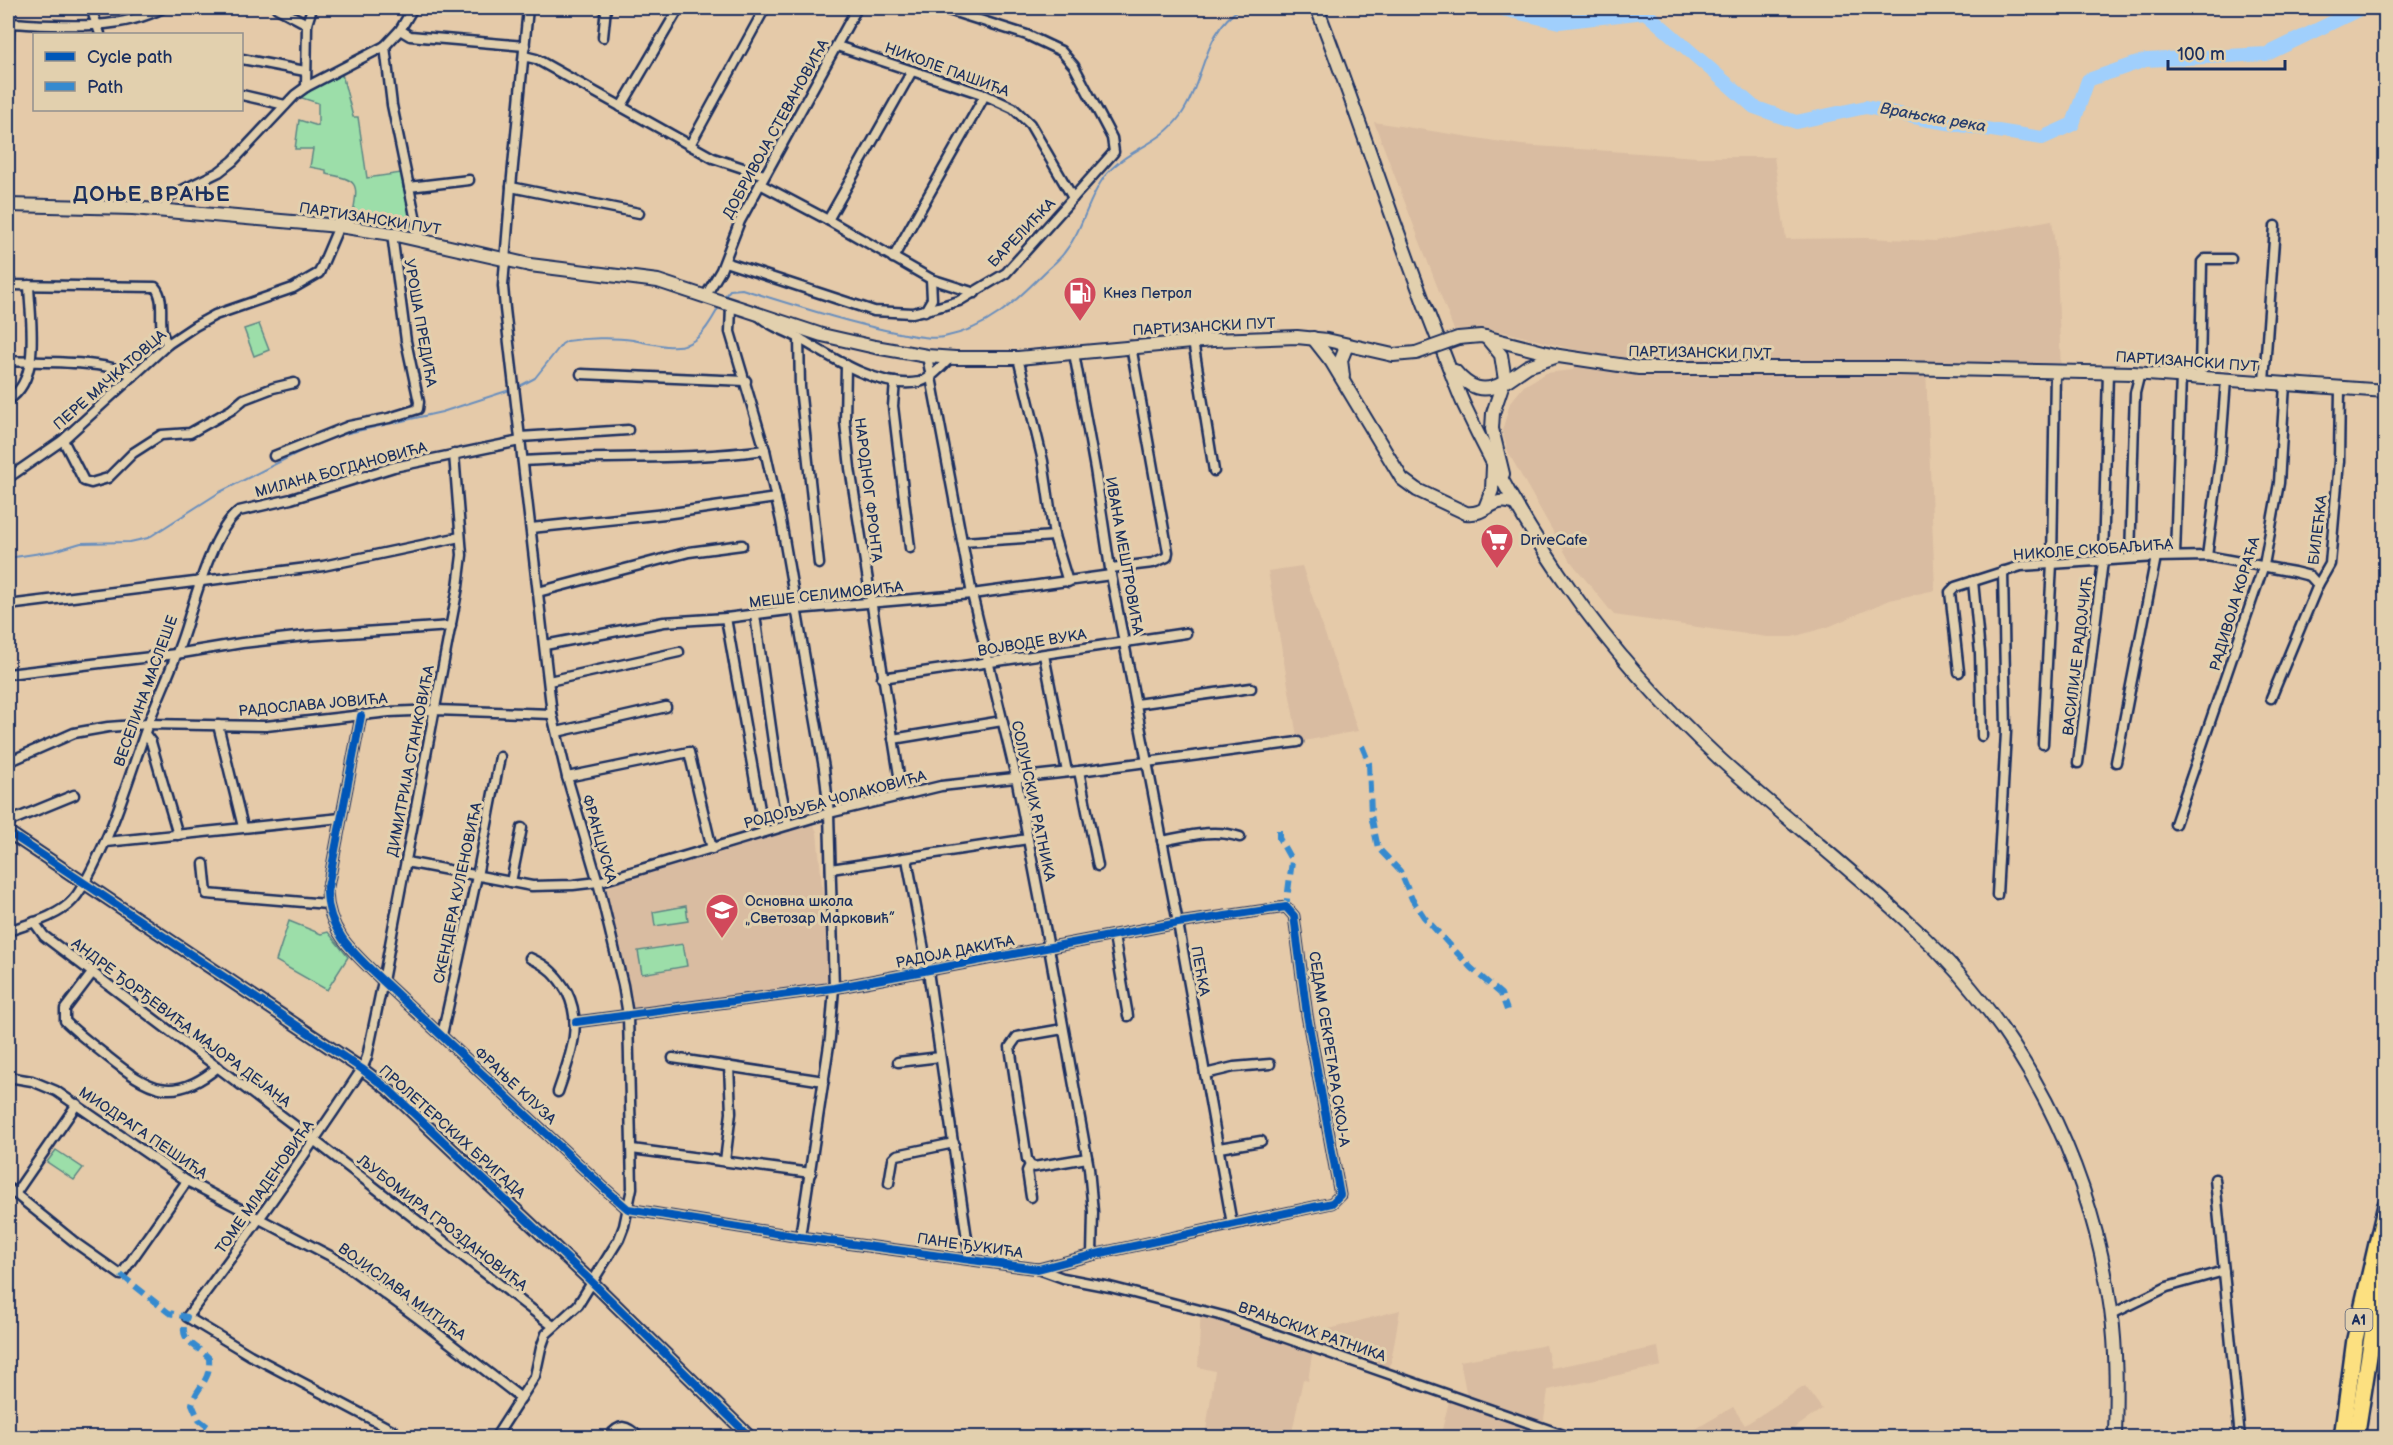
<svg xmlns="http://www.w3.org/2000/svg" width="2393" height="1445" viewBox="0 0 2393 1445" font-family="'Balsamiq Sans',sans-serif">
  <rect width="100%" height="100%" fill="#e5caa9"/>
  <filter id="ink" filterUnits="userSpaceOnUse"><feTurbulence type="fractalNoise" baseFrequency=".0167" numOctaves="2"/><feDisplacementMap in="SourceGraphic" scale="12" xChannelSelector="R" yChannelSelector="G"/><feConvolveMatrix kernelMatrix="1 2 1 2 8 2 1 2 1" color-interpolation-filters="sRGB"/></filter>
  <g filter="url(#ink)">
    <g fill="#d9bca1">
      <path d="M 1374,122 L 1521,145 L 1697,157 L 1774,157 L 1786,239 L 1866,238 L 1935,241 L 2052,220 L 2057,264 L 2061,372 L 1926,369 L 1935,590 L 1890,600 L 1828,627 L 1792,637 L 1767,637 L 1614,615 L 1568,558 L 1508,452 L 1502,431 L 1510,403 L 1524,386 L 1546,373 L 1573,370 L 1579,351 L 1509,333 L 1478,328 L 1454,330 Z"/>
      <path d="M 1302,566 L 1358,731 L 1298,742 L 1268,571 Z"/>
      <path d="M 808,826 L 814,826 L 817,832 L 831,983 L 634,1010 L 606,895 L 607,889 L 614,884 Z"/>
      <path d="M 1201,1309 L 1313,1347 L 1318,1332 L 1400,1310 L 1389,1373 L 1313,1348 L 1308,1381 L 1303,1379 L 1291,1437 L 1205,1437 L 1215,1371 L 1198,1367 Z"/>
      <path d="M 1546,1345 L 1551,1368 L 1658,1347 L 1661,1366 L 1548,1390 L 1543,1426 L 1557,1431 L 1555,1437 L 1440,1438 L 1450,1397 L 1468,1402 L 1460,1361 Z"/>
      <path d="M 1805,1386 L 1822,1409 L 1782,1437 L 1682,1437 L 1733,1407 L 1745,1425 Z"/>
    </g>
    <g fill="#9cdea9" stroke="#5c8684" stroke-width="1.5">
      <path d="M 342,74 L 353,117 L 358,117 L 367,178 L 401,173 L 413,223 L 409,228 L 352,220 C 357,186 363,180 326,174 L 326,170 L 310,167 L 313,149 L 295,149 L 299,120 L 318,126 L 318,103 L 299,97 L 306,91 Z"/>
      <path d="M 259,324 L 269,350 L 254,356 L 244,329 Z"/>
      <path d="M 686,906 L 688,921 L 655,926 L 653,912 Z"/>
      <path d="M 289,921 L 321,934 L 328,932 L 348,957 L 327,990 L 276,961 Z"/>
      <path d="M 683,944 L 687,966 L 642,974 L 638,951 Z"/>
      <path d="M 56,1150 L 83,1168 L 74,1180 L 47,1162 Z"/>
    </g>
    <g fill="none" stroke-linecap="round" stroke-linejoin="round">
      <g stroke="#6b8fbd" stroke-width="2">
        <path d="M 724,297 L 730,290 L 742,289 C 794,305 845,322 899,333 C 912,335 930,340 944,337 C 989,328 1014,303 1045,272 C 1051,266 1059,260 1064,253 C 1083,230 1087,201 1104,177 C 1127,148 1158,147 1181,115 C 1204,82 1204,28 1242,8"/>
        <path d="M 518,387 L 535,378 L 562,344 L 567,341 C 586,338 613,337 633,340 C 683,350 694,354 720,305"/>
        <path d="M 8,558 L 54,551 L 81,543 L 130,542 L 148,538 L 220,492 L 319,442 L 348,433 L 442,412 L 513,389"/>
      </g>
      <path stroke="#a0cffc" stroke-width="14" d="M 1498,8 L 1559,22 L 1645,12 L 1754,107 L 1796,122 L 1866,107 L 1923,119 L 2042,138 L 2073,124 L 2088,80 L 2146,60 L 2267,54 L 2362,8"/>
      <defs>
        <g id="minor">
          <path d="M 91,8 L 100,34"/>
          <path d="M 277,8 L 307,24"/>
          <path d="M 8,23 C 57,25 117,32 163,8"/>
          <path d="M 400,30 L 410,36 L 525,46"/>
          <path d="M 603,37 L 606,8"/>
          <path d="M 385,46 L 392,105 L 420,240"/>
          <path d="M 837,46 L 985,95 L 1013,108 L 1030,124 L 1073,198"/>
          <path d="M 8,51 L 10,8"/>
          <path d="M 524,56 L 536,59 L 713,158 L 764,175"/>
          <path d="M 242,59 L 305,71"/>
          <path d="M 306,87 L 307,24 L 312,8"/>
          <path d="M 242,95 L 285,105"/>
          <path d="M 621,107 L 679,8"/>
          <path d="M 690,145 L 765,8"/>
          <path d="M 760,184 L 828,220 L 931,279 L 975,293"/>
          <path d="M 409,187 L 469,180"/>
          <path d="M 511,187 L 639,213"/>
          <path d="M 164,211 L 168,197 L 219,172 L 233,161 L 295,95 L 306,87 L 385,46 L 400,30 L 413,8"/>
          <path d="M 828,220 L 912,71"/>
          <path d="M 893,258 L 985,95"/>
          <path d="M 725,262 L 874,311 L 912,313 L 938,307 L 959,301 L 1006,273 L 1114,152 L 1112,138 L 1074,66 L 1061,51 L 1027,35 L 942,8"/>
          <path d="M 8,285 L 155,287 C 168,302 154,328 168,344"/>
          <path d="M 705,297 L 721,270 L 740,221 L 857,8"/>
          <path d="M 731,306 L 730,332 L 765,450 L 781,521 L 824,768 L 829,813 L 834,988 L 830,1038 L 800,1237"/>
          <path d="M 925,311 L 932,299 L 931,279"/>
          <path d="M 759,316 C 771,327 785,330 799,338 C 831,357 880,390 919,382 C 932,379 941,366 951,358"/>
          <path d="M 799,338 L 800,387 L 819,564"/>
          <path d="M 1193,341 L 1214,471"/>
          <path d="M 1074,353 L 1095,469 L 1111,575 L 1178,923 L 1232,1224"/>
          <path d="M 927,356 L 972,594 L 1016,777 L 1049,948 L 1089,1168 L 1093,1212 L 1092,1255"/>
          <path d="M 1018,358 L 1043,461 L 1054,536 L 1068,582"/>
          <path d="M 8,361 C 39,363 108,359 133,376"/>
          <path d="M 846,365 L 845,422 L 850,468 L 902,794"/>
          <path d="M 581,374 L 746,381"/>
          <path d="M 2200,377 L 2202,262 L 2205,259 L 2231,259"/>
          <path d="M 895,382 L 893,406 L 910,548"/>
          <path d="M 2264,382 L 2275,226"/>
          <path d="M 8,400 C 42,379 30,320 29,285"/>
          <path d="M 520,437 L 628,430"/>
          <path d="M 63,440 L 84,481 L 91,483 L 108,478 L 133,453 L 161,435 L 190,433 L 231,410 L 244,399 L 273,388 L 294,383"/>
          <path d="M 274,456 L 349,426 L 389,418 L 418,409 L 419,402 L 406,341 L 392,234"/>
          <path d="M 523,461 C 604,455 684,461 765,450"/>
          <path d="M 8,478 L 63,440 L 168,344 L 195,326 L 215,315 L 293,288 L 319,273 L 339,226"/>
          <path d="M 531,528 L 665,514 L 776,498"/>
          <path d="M 963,542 L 1054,536"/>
          <path d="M 2175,556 L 2181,376"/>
          <path d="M 2207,556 L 2220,459 L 2226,380"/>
          <path d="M 2130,558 L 2134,421 L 2135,393 L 2140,373"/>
          <path d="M 1111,568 L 1153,563 L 1167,557 L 1168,552 L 1131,346"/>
          <path d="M 1973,581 L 1980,653 L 1982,736"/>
          <path d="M 538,592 L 689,552 L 742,545"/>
          <path d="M 8,605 L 323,566 L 460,537"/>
          <path d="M 755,615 L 777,770 L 788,825"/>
          <path d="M 726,618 L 764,832"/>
          <path d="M 545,645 L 664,622 L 726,618 L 797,609 L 972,594 L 1111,575"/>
          <path d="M 1044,655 L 1067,772"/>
          <path d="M 1959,672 L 1950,592 L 1955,587 L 2021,566 L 2156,557 L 2207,556 L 2294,572 L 2310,576 L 2318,585"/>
          <path d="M 8,674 L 176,654 L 242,643 L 305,636 L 451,626"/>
          <path d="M 882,678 L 1186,633"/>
          <path d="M 549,681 L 679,652"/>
          <path d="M 2271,698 L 2318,585 L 2330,564 L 2339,461 L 2340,388"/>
          <path d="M 1136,704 L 1251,688"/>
          <path d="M 361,716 L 327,892 C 328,933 356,955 383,981 L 604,1188 L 628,1209 L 800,1237 L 1038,1269 L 1092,1255 L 1332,1203 L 1340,1195 L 1307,1015 L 1294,916 L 1286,907 L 1178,923 L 834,988 L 576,1022"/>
          <path d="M 218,725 L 243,827"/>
          <path d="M 557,732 L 666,707"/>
          <path d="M 145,734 L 151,742 L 178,835"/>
          <path d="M 893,739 L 1002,721"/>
          <path d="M 2043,744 L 2052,563 L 2055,372"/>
          <path d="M 8,762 L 74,733 L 108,727 L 148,724 L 266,726 L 389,712 L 435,710 L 552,714"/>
          <path d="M 2116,762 L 2156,557"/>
          <path d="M 2078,763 L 2103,561 L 2108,372"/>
          <path d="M 1079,771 L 1098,866"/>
          <path d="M 567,777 L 689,752 L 712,849"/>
          <path d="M 8,822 L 74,795"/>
          <path d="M 2175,824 L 2264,565 L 2279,483 L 2285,384"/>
          <path d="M 1162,841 C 1188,836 1214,828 1240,837"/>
          <path d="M 106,842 L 341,818"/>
          <path d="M 907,859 L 928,971 L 970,1259"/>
          <path d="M 406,862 L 532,886 L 573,885 L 598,882 L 829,813 L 941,786 L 1079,771 L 1298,742"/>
          <path d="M 204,864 L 207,894 L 327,904"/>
          <path d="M 831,869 L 1028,839"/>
          <path d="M 511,882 L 522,828"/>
          <path d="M 1997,895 L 2006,732 L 2003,571"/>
          <path d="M 34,922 L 44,936 L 315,1141 L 553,1326"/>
          <path d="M 8,931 C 28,924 58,917 73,900 C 82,890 88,877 94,865 C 117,820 131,771 148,724 C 160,693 175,662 185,630 C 194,601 214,528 239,511 L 291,499 L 394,467 L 520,441"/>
          <path d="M 1114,936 L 1128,1016"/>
          <path d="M 530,958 C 548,966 557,975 567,992 C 584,1026 569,1059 558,1092"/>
          <path d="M 93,972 L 65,1009 L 65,1021 C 78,1034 93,1045 108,1057 C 148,1089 173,1105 218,1067"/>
          <path d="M 1063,1029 L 1017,1037 L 1010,1047 L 1027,1159 L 1030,1165 L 1034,1167 L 1087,1158"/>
          <path d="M 442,1035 L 477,876 L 500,757"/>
          <path d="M 673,1058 L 824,1081"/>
          <path d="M 898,1062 L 940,1057"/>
          <path d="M 1205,1074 L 1234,1067 L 1270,1064"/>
          <path d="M 8,1077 L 32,1081 L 56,1091 L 187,1181 L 340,1261 L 419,1319 L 521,1398"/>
          <path d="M 1219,1148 L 1261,1141"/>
          <path d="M 632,1149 L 811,1173"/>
          <path d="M 725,1161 L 731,1113 L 729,1066"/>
          <path d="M 1030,1165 L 1027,1171 L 1031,1197"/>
          <path d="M 2215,1179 L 2240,1438"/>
          <path d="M 889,1183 L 893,1159 L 897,1155 L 954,1143"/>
          <path d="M 8,1188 L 77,1244 L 121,1275 L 187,1181"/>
          <path d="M 15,1194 L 77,1104"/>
          <path d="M 1038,1269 L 1063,1278 L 1110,1287 L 1223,1316 L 1572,1438"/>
          <path d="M 2112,1314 L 2167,1287 L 2224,1271"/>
          <path d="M 394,1431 L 250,1355 L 187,1317 C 248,1236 306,1154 362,1069 L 367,1057 L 383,981 L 458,587 L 462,555 L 454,454"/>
          <path d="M 495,1438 L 535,1376 L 541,1348 L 546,1334 L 578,1305 L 619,1239 L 624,1226 L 632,1188 L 628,1015 L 623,985 L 598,882 L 567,777 L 552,714 L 505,309 L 503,286 L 511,187 L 528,8"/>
          <path d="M 608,1438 C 620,1422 627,1425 640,1438"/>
          <path d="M 737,1438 L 744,1431"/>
        </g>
        <path id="tertiary" d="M 8,832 L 362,1069 L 388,1089 L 593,1283 L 751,1438"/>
        <g id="secondary">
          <path d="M 1317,8 C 1360,118 1395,232 1439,342 C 1448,363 1455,385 1464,405 C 1494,469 1529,531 1570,589 C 1613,651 1665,708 1721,760 C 1784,817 1851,869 1913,927 C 2023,1029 2091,1162 2111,1310 C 2117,1352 2116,1396 2115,1438"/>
          <path d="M 8,205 L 133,208 L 339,226 L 392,234 L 530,265 L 658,281 L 822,335 L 875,347 L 927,356 L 955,358 L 1018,358 L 1213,340 L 1297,337 L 1327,340 L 1393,355 L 1416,353"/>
          <path d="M 1486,337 L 1501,355 L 1505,380"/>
          <path d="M 1313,338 L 1331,361 L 1402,479 L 1417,490 L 1466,513 C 1487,516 1493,494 1515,504"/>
          <path d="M 1458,338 L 1481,336 L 1559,356 L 1639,368 L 1896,368 L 2133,373 L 2386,391"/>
          <path d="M 1455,371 C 1469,388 1483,394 1503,383"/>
          <path d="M 1343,376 L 1341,360 L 1347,345"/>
          <path d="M 1503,474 L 1492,429 L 1493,413 L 1503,383 L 1528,366 L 1558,356"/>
          <path d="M 1485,508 L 1492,490 L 1493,466"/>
        </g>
        <g id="motorway">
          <path d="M 2342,1438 L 2355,1339 L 2386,1205"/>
          <path d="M 2356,1438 L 2378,1299 L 2386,1267"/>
        </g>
      </defs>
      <use href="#minor" stroke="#1b2f5e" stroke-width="13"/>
      <use href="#tertiary" stroke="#1b2f5e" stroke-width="15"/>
      <use href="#secondary" stroke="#1b2f5e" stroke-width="16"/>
      <use href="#motorway" stroke="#1b2f5e" stroke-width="20"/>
      <use href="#minor" stroke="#e2d0ae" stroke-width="8"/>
      <use href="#tertiary" stroke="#e2d0ae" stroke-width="10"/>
      <use href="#secondary" stroke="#e2d0ae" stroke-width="12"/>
      <use href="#motorway" stroke="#fce080" stroke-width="15"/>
      <defs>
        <path id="secondary-bridge" d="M 1416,353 L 1458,338"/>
      </defs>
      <use href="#secondary-bridge" stroke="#1b2f5e" stroke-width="16" stroke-linecap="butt"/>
      <use href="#secondary-bridge" stroke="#e2d0ae" stroke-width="12"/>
      <g stroke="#368acf" stroke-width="6" stroke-dasharray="12 6" stroke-linecap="butt">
        <path d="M 1362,746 L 1369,763 L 1371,815 L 1378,848 L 1400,871 L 1412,899 L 1424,917 L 1471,968 L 1501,994 L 1507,1010"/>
        <path d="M 1279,830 L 1279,838 L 1292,861 L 1286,907"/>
        <path d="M 121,1275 L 169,1313 L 187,1317 C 176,1341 196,1344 209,1358 C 211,1383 197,1385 192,1404 L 199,1420 L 211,1429"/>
      </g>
      <defs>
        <g id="cycleway">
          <path d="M 361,716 L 327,892 C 328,933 356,955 383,981 L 604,1188 L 628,1209 L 800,1237 L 1038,1269 L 1092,1255 L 1332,1203 L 1340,1195 L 1307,1015 L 1294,916 L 1286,907 L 1178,923 L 834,988 L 576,1022"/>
          <path d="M 8,832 L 362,1069 L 388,1089 L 593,1283 L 751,1438"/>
        </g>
      </defs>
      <use href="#cycleway" stroke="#e2d0ae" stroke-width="11"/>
      <use href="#cycleway" stroke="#0057b8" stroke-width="8"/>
    </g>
  </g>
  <defs>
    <symbol id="fuel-pin" viewBox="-11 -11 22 30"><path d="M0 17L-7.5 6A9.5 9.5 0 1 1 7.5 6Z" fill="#d1495b" stroke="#e2d0ae"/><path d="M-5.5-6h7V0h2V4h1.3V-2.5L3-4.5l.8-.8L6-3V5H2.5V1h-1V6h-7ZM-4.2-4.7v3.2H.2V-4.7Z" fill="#fff"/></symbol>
    <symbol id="supermarket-pin" viewBox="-11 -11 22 30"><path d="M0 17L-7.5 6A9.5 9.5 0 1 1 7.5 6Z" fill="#d1495b" stroke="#e2d0ae"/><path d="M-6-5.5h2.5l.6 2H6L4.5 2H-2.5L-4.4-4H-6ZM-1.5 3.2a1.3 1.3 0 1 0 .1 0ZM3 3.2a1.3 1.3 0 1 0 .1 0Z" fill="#fff"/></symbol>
    <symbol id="school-pin" viewBox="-11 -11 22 30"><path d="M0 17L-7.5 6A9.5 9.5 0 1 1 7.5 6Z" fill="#d1495b" stroke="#e2d0ae"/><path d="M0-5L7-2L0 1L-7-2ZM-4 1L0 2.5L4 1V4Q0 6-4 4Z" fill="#fff"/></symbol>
  </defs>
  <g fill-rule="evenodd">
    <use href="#fuel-pin" x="1061" y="274" width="38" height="52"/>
    <use href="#supermarket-pin" x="1478" y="521" width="38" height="52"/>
    <use href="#school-pin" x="703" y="891" width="38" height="52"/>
  </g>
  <g text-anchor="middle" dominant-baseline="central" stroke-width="6" stroke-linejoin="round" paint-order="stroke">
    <rect fill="#e2d0ae" stroke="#575f76" stroke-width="1.5" x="2345.5" y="1309" width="27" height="22" rx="4.5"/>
    <g font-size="14" font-weight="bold" fill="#1b2f5e">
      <text x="2359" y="1320">A1</text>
    </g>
    <g font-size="15" fill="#1b2f5e" stroke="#e2d0ae">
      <text transform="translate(947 70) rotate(20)">НИКОЛЕ ПАШИЋА</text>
      <text transform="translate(776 129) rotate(-61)">ДОБРИВОЈА СТЕВАНОВИЋА</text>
      <text transform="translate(370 219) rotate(9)">ПАРТИЗАНСКИ ПУТ</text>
      <text transform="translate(1022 233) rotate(-46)">БАРЕЛИЋКА</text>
      <text transform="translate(420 323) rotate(80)">УРОША ПРЕДИЋА</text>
      <text transform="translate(1204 327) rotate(-3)">ПАРТИЗАНСКИ ПУТ</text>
      <text transform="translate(1700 353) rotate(1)">ПАРТИЗАНСКИ ПУТ</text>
      <text transform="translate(2187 362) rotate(4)">ПАРТИЗАНСКИ ПУТ</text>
      <text transform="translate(110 380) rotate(-41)">ПЕРЕ МАЧКАТОВЦА</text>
      <text transform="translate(341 470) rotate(-15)">МИЛАНА БОГДАНОВИЋА</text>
      <text transform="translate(868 490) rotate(83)">НАРОДНОГ ФРОНТА</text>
      <text transform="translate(2318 530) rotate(-83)">БИЛЕЋКА</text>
      <text transform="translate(2093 550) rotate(-4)">НИКОЛЕ СКОБАЉИЋА</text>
      <text transform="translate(1124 556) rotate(80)">ИВАНА МЕШТРОВИЋА</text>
      <text transform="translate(826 595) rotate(-6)">МЕШЕ СЕЛИМОВИЋА</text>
      <text transform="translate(2235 604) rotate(-73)">РАДИВОЈА КОРАЋА</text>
      <text transform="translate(1032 643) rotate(-9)">ВОЈВОДЕ ВУКА</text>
      <text transform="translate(2078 656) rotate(-83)">ВАСИЛИЈЕ РАДОЈЧИЋ</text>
      <text transform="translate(146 691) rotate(-70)">ВЕСЕЛИНА МАСЛЕШЕ</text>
      <text transform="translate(313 705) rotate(-5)">РАДОСЛАВА ЈОВИЋА</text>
      <text transform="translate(411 761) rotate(-79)">ДИМИТРИЈА СТАНКОВИЋА</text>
      <text transform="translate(835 800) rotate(-15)">РОДОЉУБА ЧОЛАКОВИЋА</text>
      <text transform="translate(1033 801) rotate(78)">СОЛУНСКИХ РАТНИКА</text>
      <text transform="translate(599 839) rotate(74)">ФРАНЦУСКА</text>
      <text transform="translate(458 893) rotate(-78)">СКЕНДЕРА КУЛЕНОВИЋА</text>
      <text transform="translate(955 952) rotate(-11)">РАДОЈА ДАКИЋА</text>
      <text transform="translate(1200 971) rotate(80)">ПЕЋКА</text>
      <text transform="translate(181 1023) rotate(37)">АНДРЕ ЂОРЂЕВИЋА МАЈОРА ДЕЈАНА</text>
      <text transform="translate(1329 1049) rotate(81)">СЕДАМ СЕКРЕТАРА СКОЈ-А</text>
      <text transform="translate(515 1086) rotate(43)">ФРАЊЕ КЛУЗА</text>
      <text transform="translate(452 1132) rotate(42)">ПРОЛЕТЕРСКИХ БРИГАДА</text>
      <text transform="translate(143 1133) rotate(34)">МИОДРАГА ПЕШИЋА</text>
      <text transform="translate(265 1187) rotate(-55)">ТОМЕ МЛАДЕНОВИЋА</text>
      <text transform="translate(442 1223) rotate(38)">ЉУБОМИРА ГРОЗДАНОВИЋА</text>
      <text transform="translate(970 1246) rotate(8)">ПАНЕ ЂУКИЋА</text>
      <text transform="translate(402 1292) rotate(36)">ВОЈИСЛАВА МИТИЋА</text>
      <text transform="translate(1312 1332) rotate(19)">ВРАЊСКИХ РАТНИКА</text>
    </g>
    <g font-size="15" fill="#1b2f5e" stroke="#e2d0ae" text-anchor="start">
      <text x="1103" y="293">Кнез Петрол</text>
      <text x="1520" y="540">DriveCafe</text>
      <text x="745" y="901">Основна школа<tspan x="745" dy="17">„Светозар Марковић”</tspan></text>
    </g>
    <g font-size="16" font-style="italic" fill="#283f6e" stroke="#e2d0ae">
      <text transform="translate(1933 118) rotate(10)">Врањска река</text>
    </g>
    <g font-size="21" font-weight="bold" letter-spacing="1.5" fill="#1b2f5e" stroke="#e2d0ae">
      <text x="152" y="194">ДОЊЕ ВРАЊЕ</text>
    </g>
  </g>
  <rect width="2393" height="1445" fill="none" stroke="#e2d0ae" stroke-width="30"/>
  <rect x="15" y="15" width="2363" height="1415" fill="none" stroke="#1b2f5e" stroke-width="2" filter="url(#ink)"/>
  <rect x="33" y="33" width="210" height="78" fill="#e2d0ae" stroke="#92908e" stroke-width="1.5"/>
  <rect x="45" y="52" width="30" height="9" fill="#0057b8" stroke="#92908e" stroke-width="1.5"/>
  <text x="87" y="63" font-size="18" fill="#1b2f5e">Cycle path</text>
  <rect x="45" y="82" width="30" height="9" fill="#368acf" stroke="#92908e" stroke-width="1.5"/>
  <text x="87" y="93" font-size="18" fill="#1b2f5e">Path</text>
  <path d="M2168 60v9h117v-9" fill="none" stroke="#1b2f5e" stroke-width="3"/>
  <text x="2177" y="60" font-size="18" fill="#1b2f5e" stroke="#e2d0ae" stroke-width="4.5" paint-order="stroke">100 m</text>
</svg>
